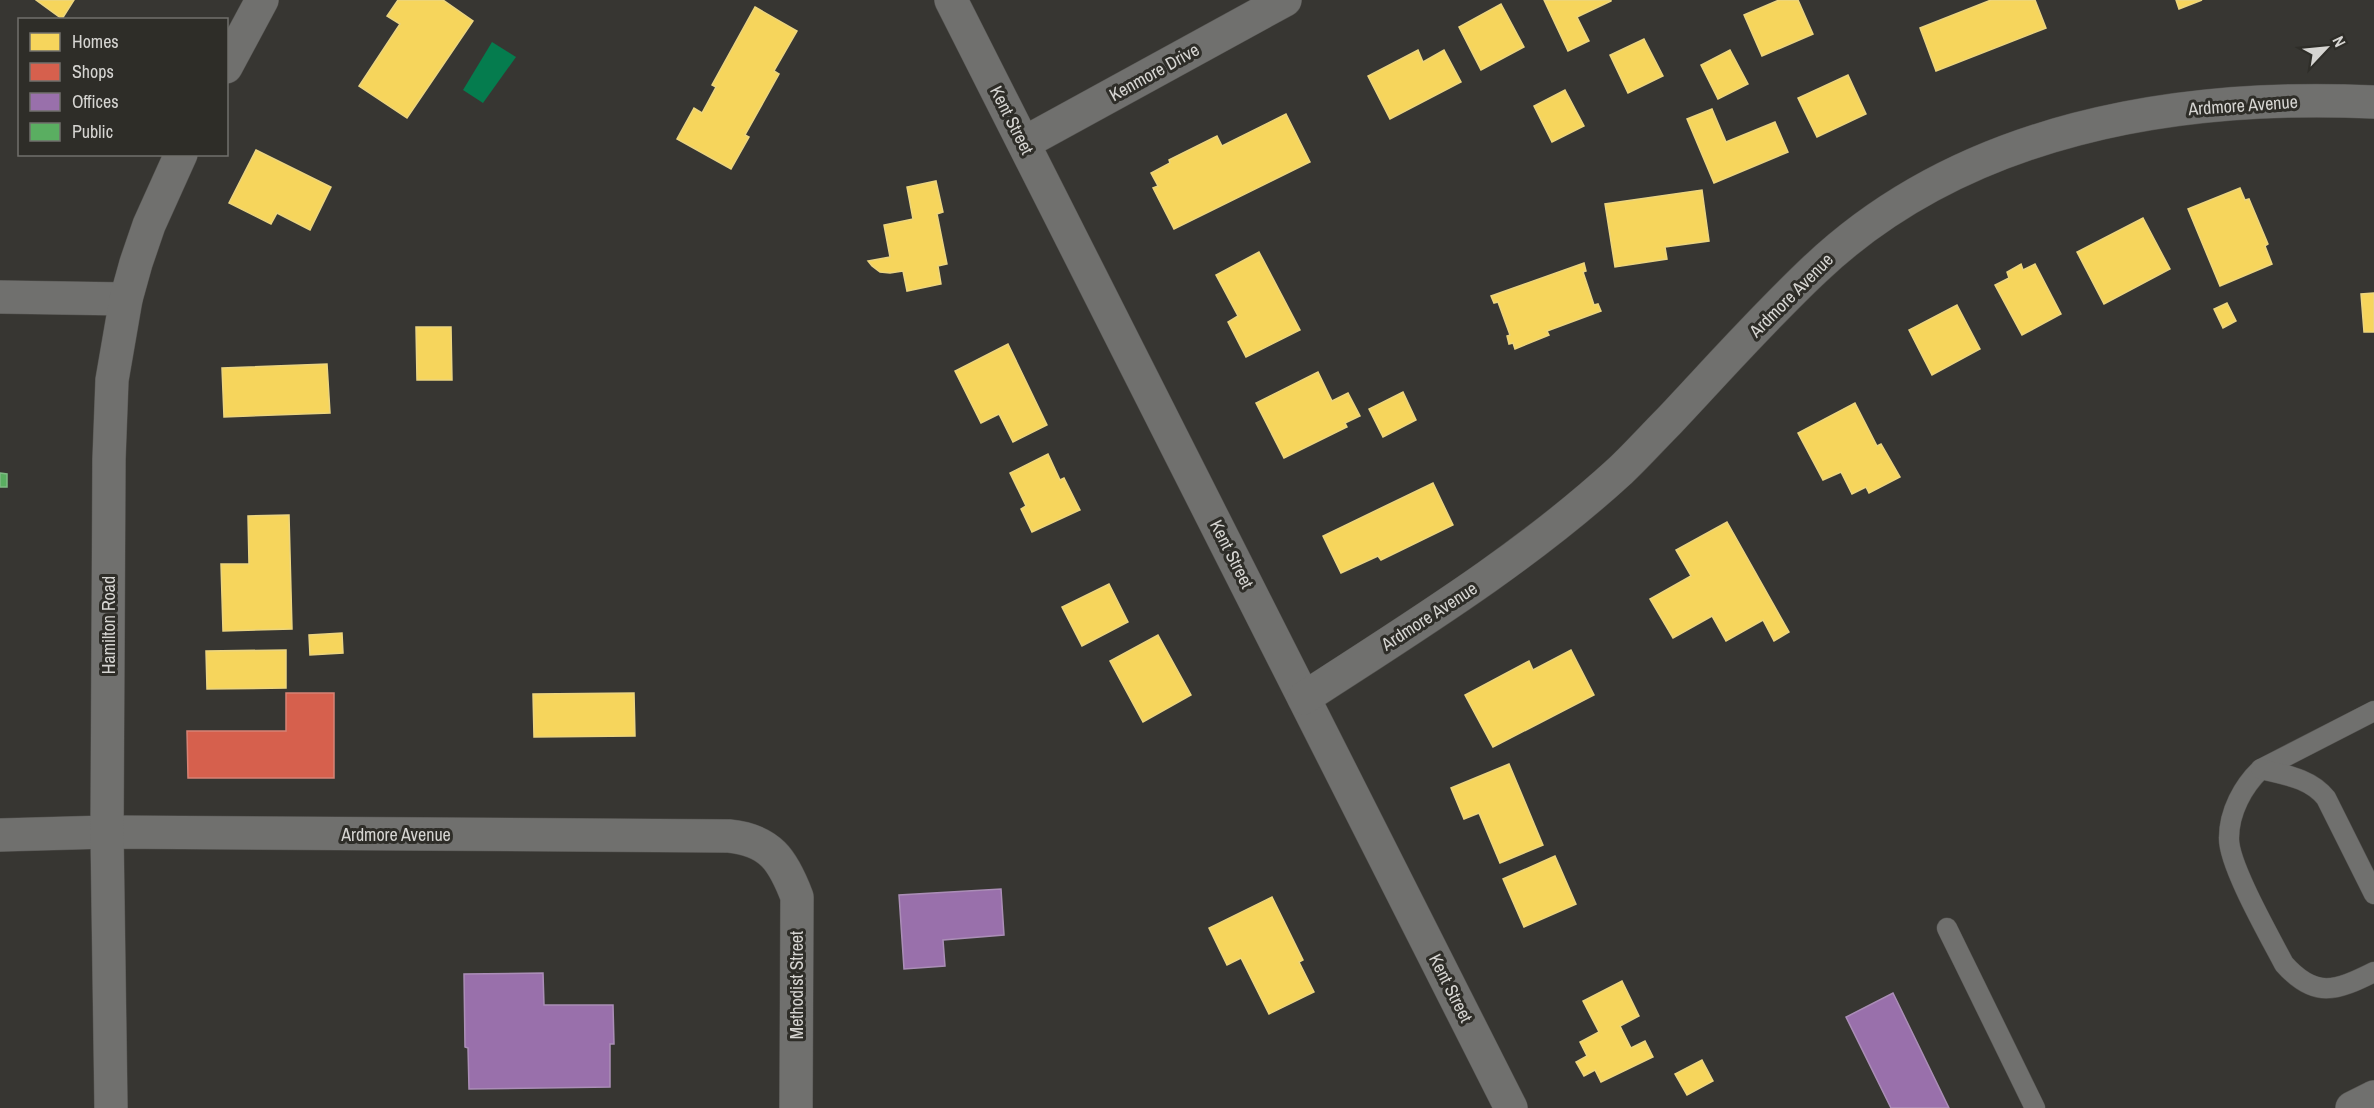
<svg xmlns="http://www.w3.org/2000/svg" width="2374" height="1108" viewBox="0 0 2374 1108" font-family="'Archivo Narrow',sans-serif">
  <rect width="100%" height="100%" fill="#373632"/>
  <path fill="#057c4e" d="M 492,42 L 516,57 L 483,103 L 463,90 Z"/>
  <g fill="#f6d55c" stroke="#ecd57f" stroke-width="1.5">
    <path d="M 36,0 L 74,0 L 62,19 Z"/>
    <path d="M 398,0 L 443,0 L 473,21 L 407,118 L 359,86 L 400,24 L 387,16 Z"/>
    <path d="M 1544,0 L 1611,0 L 1611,1 L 1577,17 L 1589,41 L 1568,51 Z"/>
    <path d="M 1779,0 L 1798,0 L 1813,34 L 1762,56 L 1744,15 Z"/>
    <path d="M 1991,0 L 2035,0 L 2046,28 L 1936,71 L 1920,28 Z"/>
    <path d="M 2176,0 L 2202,0 L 2179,9 Z"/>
    <path d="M 1501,4 L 1524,47 L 1481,70 L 1459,27 Z"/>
    <path d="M 755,7 L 797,31 L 774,71 L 779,74 L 745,135 L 749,137 L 731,169 L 677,139 L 694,108 L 702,113 L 716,87 L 712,85 Z"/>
    <path d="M 1644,39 L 1663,76 L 1628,93 L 1610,55 Z"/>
    <path d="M 1418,50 L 1423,62 L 1444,50 L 1461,82 L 1390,119 L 1368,76 Z"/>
    <path d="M 1730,50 L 1748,84 L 1718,99 L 1701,65 Z"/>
    <path d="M 1848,75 L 1866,114 L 1817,137 L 1798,98 Z"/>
    <path d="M 1565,90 L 1584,126 L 1552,142 L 1534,106 Z"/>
    <path d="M 1712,109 L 1726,142 L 1775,122 L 1788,152 L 1714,183 L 1687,119 Z"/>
    <path d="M 1286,114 L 1310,162 L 1174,229 L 1153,188 L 1158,186 L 1151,173 L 1170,163 L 1169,160 L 1217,136 L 1222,146 Z"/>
    <path d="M 256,150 L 331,187 L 310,230 L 277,213 L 271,224 L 229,203 Z"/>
    <path d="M 936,181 L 943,212 L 937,214 L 947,264 L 938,266 L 941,284 L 907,291 L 903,271 L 890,273 L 880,272 L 872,266 L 868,261 L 890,257 L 884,225 L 913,219 L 907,187 Z"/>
    <path d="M 2240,188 L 2245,200 L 2249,199 L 2268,244 L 2265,246 L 2272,264 L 2220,286 L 2188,209 Z"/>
    <path d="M 1702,190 L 1709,241 L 1665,247 L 1667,259 L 1615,267 L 1605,204 Z"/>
    <path d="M 2143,218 L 2170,269 L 2104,304 L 2077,252 Z"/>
    <path d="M 1259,252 L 1300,330 L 1246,357 L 1228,322 L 1238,316 L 1216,275 Z"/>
    <path d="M 1584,263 L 1586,271 L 1583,272 L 1594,305 L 1598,304 L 1601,311 L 1547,331 L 1549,335 L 1515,349 L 1513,343 L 1509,344 L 1507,336 L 1510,335 L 1498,302 L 1494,303 L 1491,296 Z"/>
    <path d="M 2021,264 L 2023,270 L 2035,264 L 2061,314 L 2022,335 L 1995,285 L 2009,278 L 2007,272 Z"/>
    <path d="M 2374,293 L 2374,332 L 2364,332 L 2361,294 Z"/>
    <path d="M 2227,303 L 2236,321 L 2223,328 L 2214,309 Z"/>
    <path d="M 1957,305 L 1980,349 L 1932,375 L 1909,330 Z"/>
    <path d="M 416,327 L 451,327 L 452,380 L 417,380 Z"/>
    <path d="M 1008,344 L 1047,425 L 1013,442 L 999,414 L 981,423 L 955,371 Z"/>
    <path d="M 327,364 L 330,413 L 224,417 L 222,368 Z"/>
    <path d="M 1318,372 L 1332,401 L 1348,393 L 1360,416 L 1345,423 L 1347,427 L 1284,458 L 1256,403 Z"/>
    <path d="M 1403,392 L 1416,420 L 1383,437 L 1369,409 Z"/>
    <path d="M 1855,403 L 1877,446 L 1881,444 L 1900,477 L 1869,493 L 1866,487 L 1852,494 L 1841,472 L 1823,480 L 1798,433 Z"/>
    <path d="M 1048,454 L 1060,480 L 1064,478 L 1080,510 L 1032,532 L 1021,509 L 1026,506 L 1010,473 Z"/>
    <path d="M 1433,483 L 1453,525 L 1381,560 L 1378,556 L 1341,573 L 1323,536 Z"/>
    <path d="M 289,515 L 292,629 L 223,631 L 221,564 L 249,564 L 248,516 Z"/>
    <path d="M 1727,522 L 1789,632 L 1774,641 L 1763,620 L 1726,641 L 1712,616 L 1673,638 L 1650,599 L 1691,576 L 1676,550 Z"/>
    <path d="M 1109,584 L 1128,622 L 1082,646 L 1062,607 Z"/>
    <path d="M 342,633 L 343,653 L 310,655 L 309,635 Z"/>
    <path d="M 1158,635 L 1191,695 L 1143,722 L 1110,661 Z"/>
    <path d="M 286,650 L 286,688 L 207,689 L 206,651 Z"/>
    <path d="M 1571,650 L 1594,695 L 1493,747 L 1465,695 L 1529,661 L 1533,670 Z"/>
    <path d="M 634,693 L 635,736 L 534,737 L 533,694 Z"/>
    <path d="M 1509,764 L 1543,845 L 1500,863 L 1479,813 L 1464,819 L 1451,788 Z"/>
    <path d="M 1555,856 L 1576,904 L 1524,927 L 1503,879 Z"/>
    <path d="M 1272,897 L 1303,960 L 1299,962 L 1314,992 L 1269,1014 L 1241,958 L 1227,965 L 1209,928 Z"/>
    <path d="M 1622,981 L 1639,1016 L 1620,1026 L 1631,1048 L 1645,1041 L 1653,1057 L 1601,1082 L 1595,1070 L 1584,1076 L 1576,1062 L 1587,1056 L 1580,1042 L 1599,1032 L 1583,1001 Z"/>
    <path d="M 1702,1060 L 1713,1081 L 1687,1095 L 1675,1074 Z"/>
  </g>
  <path fill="#d6604d" stroke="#d68375" stroke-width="1.5" d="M 286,693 L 334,693 L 334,778 L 188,778 L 187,731 L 286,731 Z"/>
  <g fill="#9970ab" stroke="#ab8eb7" stroke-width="1.5">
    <path d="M 1001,889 L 1004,935 L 943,940 L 945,966 L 904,969 L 899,895 Z"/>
    <path d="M 543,973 L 544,1005 L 613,1005 L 614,1044 L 610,1044 L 610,1087 L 469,1089 L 468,1048 L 465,1047 L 464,974 Z"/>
    <path d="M 1893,993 L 1949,1108 L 1891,1108 L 1846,1017 Z"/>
  </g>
  <path fill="#5aae61" stroke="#7fba83" stroke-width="1.5" d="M 0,473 L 7,474 L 7,487 L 0,487 Z"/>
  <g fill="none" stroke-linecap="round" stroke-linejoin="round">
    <defs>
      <g id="service">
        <path d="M 2374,711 L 2261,769 C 2243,786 2229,812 2229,838 C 2228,864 2270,937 2284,964 C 2315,999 2336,991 2374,972"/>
        <path d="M 2261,769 C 2285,775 2310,778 2326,798 L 2374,894"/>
        <path d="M 1947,928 L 2035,1108"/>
      </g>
      <g id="minor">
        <path d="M 951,0 L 1511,1108"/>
        <path d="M 226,67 L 262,0"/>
        <path d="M 1024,143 L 1285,0"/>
        <path d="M 0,297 L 126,299"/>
        <path d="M 1304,698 C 1413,627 1524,559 1620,471 C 1637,455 1653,437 1669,421 C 1717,370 1764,317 1815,269 C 1964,128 2176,93 2374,102"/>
        <path d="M 0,835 L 107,832 L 729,836 C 770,840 783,860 797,897 L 796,1108"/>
        <path d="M 111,1108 L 107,832 L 109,459 L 112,380 L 126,299 L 136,263 L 149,225 L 181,154"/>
      </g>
      <path id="secondary" d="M 2352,1108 L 2374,1097"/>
    </defs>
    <use href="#service" stroke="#53524f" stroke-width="21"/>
    <use href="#minor" stroke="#53524f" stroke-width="34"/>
    <use href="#secondary" stroke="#53524f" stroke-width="34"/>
    <use href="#service" stroke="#70706e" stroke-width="20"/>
    <use href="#minor" stroke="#70706e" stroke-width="33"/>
    <use href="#secondary" stroke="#70706e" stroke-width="33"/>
  </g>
  <g text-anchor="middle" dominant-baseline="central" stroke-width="6" stroke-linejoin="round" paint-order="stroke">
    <g font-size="18" fill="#d6d5d2" stroke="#2e2d28">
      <text transform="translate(1154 72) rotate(-29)">Kenmore Drive</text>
      <text transform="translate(2243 105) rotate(-4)">Ardmore Avenue</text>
      <text transform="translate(1012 120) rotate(63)">Kent Street</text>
      <text transform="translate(1791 295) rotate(-45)">Ardmore Avenue</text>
      <text transform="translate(1232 554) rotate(63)">Kent Street</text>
      <text transform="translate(1429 616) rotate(-33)">Ardmore Avenue</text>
      <text transform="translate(108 625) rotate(-90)">Hamilton Road</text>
      <text x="396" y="834">Ardmore Avenue</text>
      <text transform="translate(796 985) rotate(-90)">Methodist Street</text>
      <text transform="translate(1451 988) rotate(63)">Kent Street</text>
    </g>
  </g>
  <rect x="18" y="18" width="210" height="138" fill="#2e2d28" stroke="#71706c" stroke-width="1.5"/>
  <rect x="30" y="33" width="30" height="18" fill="#f6d55c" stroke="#71706c" stroke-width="1.5"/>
  <text x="72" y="48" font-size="18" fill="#d6d5d2">Homes</text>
  <rect x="30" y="63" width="30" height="18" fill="#d6604d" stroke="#71706c" stroke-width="1.5"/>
  <text x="72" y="78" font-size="18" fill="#d6d5d2">Shops</text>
  <rect x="30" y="93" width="30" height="18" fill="#9970ab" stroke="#71706c" stroke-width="1.5"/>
  <text x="72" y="108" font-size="18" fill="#d6d5d2">Offices</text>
  <rect x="30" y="123" width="30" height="18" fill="#5aae61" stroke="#71706c" stroke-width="1.5"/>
  <text x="72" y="138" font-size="18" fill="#d6d5d2">Public</text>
  <g transform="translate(2326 48) rotate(64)" stroke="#2e2d28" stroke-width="4.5" paint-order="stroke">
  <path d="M0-4.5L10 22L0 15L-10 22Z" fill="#d6d5d2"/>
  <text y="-9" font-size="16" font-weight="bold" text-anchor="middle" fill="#d6d5d2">N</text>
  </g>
</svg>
